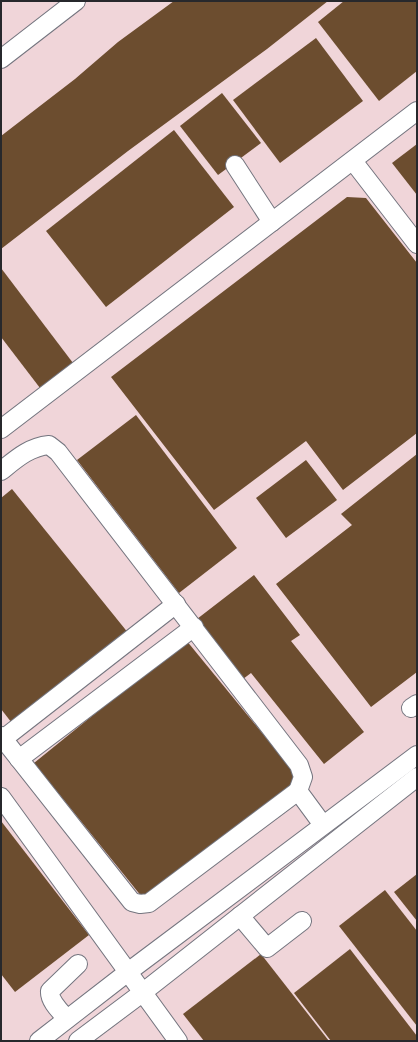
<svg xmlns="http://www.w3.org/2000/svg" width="418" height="1042" viewBox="0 0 418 1042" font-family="Ubuntu,sans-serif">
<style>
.industrial{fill:#f0d5d9}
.building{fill:#6c4d2f}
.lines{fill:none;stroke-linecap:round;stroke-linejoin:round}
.minor-casing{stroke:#74757f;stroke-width:20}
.minor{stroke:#fff;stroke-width:18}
</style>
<rect width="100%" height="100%" fill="#e4e6f1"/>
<rect class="industrial" x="1" y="1" width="416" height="1040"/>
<g class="building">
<polygon points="174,1 328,1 267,49 128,151 1,249 1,136 75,79 118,42"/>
<polygon points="344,1 417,1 417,71 379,101 318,22"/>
<polygon points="316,38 363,101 280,163 233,100"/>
<polygon points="222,93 261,143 218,175 180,126"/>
<polygon points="174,130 234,207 106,307 46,231"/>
<polygon points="417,144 417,195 392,163"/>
<polygon points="347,197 366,198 417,263 417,433 343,490 306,441 214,510 111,377"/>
<polygon points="1,268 73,363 40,388 1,337"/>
<polygon points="136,415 237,548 179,593 77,460"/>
<polygon points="417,454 417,672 371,707 276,584 352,525 341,514"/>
<polygon points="306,460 337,500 286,538 256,498"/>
<polygon points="12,489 129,634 15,727 1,709 1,498"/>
<polygon points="254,575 300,635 291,641 364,732 324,764 251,673 243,679 197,619"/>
<polygon points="186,640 299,778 146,902 34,763"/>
<polygon points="1,821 89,935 15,992 1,974"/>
<polygon points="417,874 417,921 394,892"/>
<polygon points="385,890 417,931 417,1026 339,926"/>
<polygon points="350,949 417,1036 417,1041 331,1041 294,993"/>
<polygon points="261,954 329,1041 204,1041 183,1014"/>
</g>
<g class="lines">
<defs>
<g id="minor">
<polyline points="1,59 76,1"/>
<polyline points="353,161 417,244"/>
<polyline points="235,165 272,222"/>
<polyline points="1,429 417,111"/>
<path d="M1 471C16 459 29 447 49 445L58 452 299 765 303 777 298 791 323 825"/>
<polyline points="411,708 417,704"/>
<polyline points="1,736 132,902 140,904 149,903 298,791"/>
<polyline points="3,739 176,604"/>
<polyline points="19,759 194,627"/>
<polyline points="1,797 178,1041"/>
<polyline points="240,916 267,948 302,921"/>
<path d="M67 1019C61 1012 49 1001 50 991L78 964"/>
<polyline points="39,1041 128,972 417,755"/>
<polyline points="78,1041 142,993 417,777"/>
</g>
</defs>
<use href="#minor" class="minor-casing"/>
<use href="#minor" class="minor"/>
</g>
<rect width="418" height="1042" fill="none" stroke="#27282c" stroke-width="4"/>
</svg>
